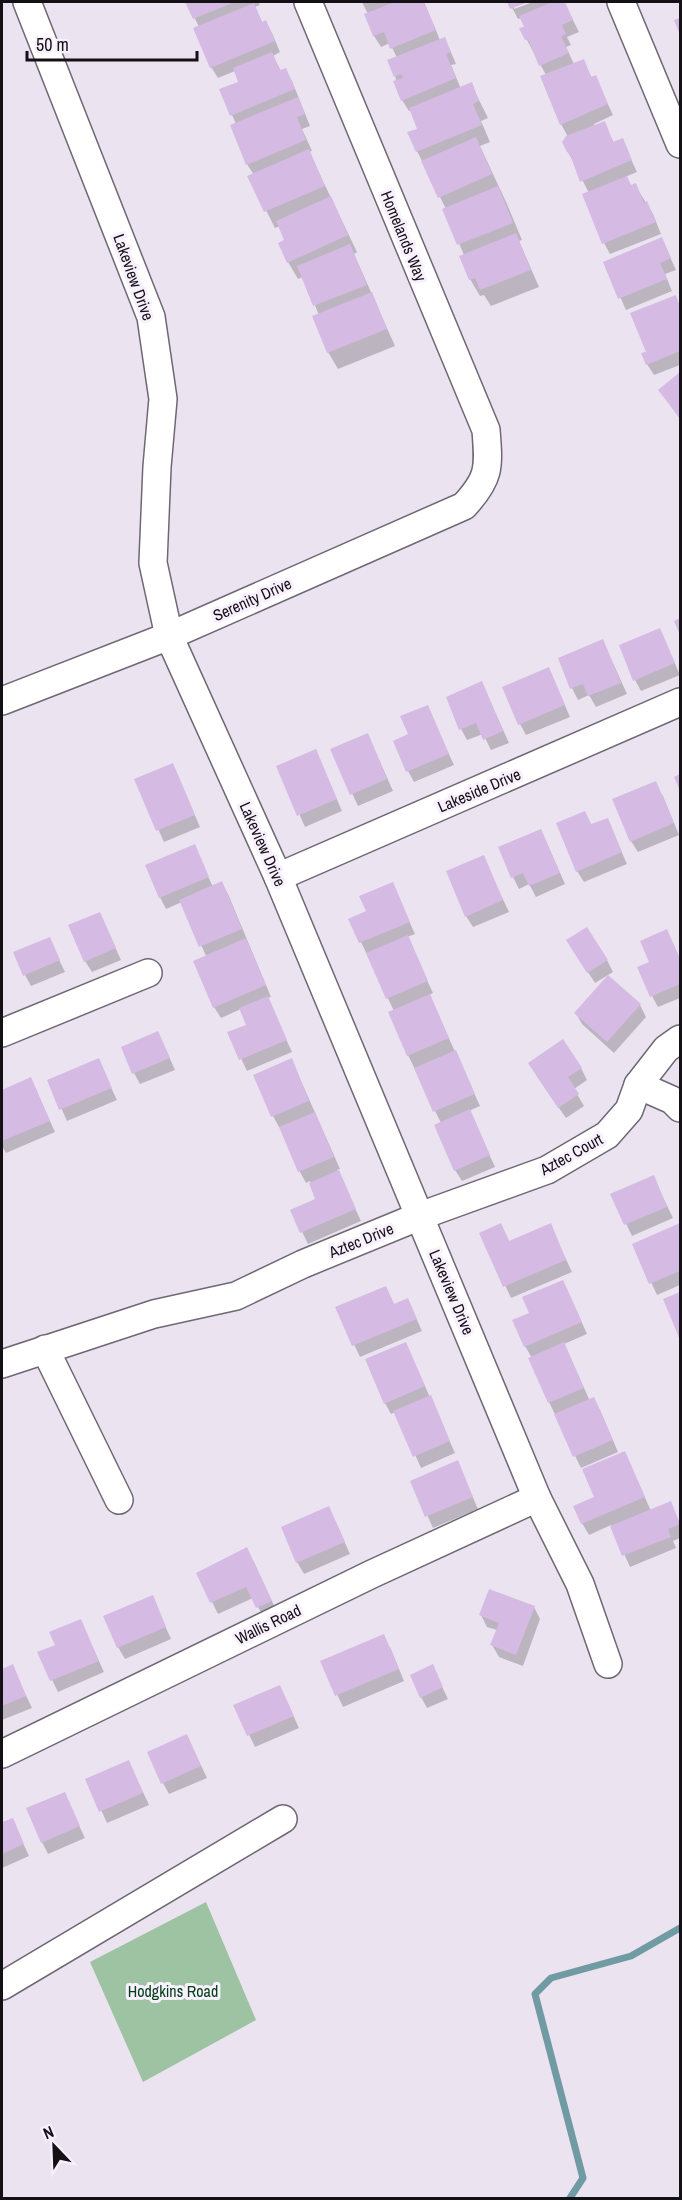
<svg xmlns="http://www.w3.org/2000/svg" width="682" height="2200" viewBox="0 0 682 2200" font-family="'Archivo Narrow',sans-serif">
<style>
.green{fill:#9dc3a3}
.shadow{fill:#0003}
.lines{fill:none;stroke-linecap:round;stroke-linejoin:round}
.stream{stroke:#709ba3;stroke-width:7}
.building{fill:#d5bae4}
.minor-casing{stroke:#6f6773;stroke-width:30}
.minor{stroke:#fff;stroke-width:27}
.labels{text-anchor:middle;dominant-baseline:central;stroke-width:6;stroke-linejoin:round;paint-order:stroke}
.street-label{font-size:16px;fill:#141116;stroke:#f9f0fe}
.park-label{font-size:16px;fill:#004016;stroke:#f9f0fe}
</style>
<rect width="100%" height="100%" fill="#ece3f1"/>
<polygon class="green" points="206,1902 256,2020 143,2082 90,1962"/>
<g class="shadow">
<polygon points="187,2 258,2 260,5 255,7 263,24 266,22 272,33 280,52 273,56 281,71 285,69 292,81 310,126 302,129 312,151 309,152 357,252 354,254 395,346 338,369 328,352 319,315 303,277 298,279 288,262 286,240 280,226 275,228 249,177 254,175 247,164 236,124 221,90 240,83 235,71 218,78 211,67 199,27"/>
<polygon points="362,2 424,2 440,40 444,39 450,50 456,64 451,65 461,89 471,84 488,118 481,121 490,142 480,146 507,204 522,240 519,241 539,287 491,306 484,295 480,296 470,279 464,255 444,209 446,209 417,151 419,129 411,110 409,111 402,100 395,76 397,58 390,43 381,47 374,36 366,15 368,14"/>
<polygon points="509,2 524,2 514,5 514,9 533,2 564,2 579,32 567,37 571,45 566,47 574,64 583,61 592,78 595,77 613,115 594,124 595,127 604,123 614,143 622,140 637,172 625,177 631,187 635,185 653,214 661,234 610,254 604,243 589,193 568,152 568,137 561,124 546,75 521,29 526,27 521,18 518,19"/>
<polygon points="662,239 676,270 665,274 672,291 626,310 605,263"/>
<polygon points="675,297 680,306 680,365 654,375 647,364 648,352"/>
<polygon points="680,373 680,419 660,391"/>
<polygon points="660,630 680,675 641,691 635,680"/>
<polygon points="603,641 627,694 596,707 589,695 578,700 572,688"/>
<polygon points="554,680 570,717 526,735 520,724"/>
<polygon points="482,683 509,743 491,750 483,734 467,740 461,729"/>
<polygon points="427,707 454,765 414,782 408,771 410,735"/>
<polygon points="373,746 393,791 358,806 332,750"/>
<polygon points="321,763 342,811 305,827 278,767"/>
<polygon points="178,776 200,827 164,842 136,780"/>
<polygon points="662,794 679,835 638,852 631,841"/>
<polygon points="585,813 592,826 607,819 627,864 584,882 577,871"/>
<polygon points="541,830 565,884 536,897 529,884 519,889 513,877"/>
<polygon points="194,846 213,887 221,883 228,894 271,997 267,998 292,1052 247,1071 229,1033 248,1025 241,1009 221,1018 214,1007 206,956 182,902 166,909 160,897"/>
<polygon points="483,857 509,912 473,927 466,916"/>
<polygon points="392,884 415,934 407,937 433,993 429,995 480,1106 469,1111 495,1167 462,1181 455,1170 441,1123 408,1055 394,1011 350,919 368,912"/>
<polygon points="100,914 121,960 92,972 85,961"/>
<polygon points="667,931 680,959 680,998 658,1007 652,996 651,962"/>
<polygon points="49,939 65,972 31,986 25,975"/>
<polygon points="575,952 607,960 613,972 595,983"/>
<polygon points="608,977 640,1005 646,1017 614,1053 582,1024 576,1013"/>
<polygon points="158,1032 175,1070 140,1084 134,1073"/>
<polygon points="98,1060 117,1100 67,1121 49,1081"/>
<polygon points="581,1068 587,1080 574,1089 584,1106 566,1118 536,1075"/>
<polygon points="297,1072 340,1169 337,1170 361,1221 308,1244 292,1211 317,1200 310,1181 306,1183 300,1172 280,1127 279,1127 273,1116"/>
<polygon points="31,1079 55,1132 6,1153 2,1146 2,1091"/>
<polygon points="653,1177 673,1218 632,1236 612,1194"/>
<polygon points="501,1225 510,1243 550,1225 572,1272 511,1298 481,1234"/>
<polygon points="680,1225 680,1285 657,1295 634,1245"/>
<polygon points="563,1281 587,1334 564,1344 590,1401 594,1399 600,1410 618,1452 581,1468 549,1402 532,1358 525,1346 531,1314"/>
<polygon points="386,1288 395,1306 408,1300 422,1331 360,1357 337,1308"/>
<polygon points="680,1294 680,1336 665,1300"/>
<polygon points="406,1344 455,1453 421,1468 396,1412 391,1414 385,1403"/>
<polygon points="625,1453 651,1511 670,1503 680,1524 680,1538 673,1541 676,1548 630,1567 611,1525 589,1535 582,1523"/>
<polygon points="457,1462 478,1509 433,1528 412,1481"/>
<polygon points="329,1508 350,1554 304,1574 297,1562"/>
<polygon points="253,1560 277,1612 264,1618 253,1598 218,1614 198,1574"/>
<polygon points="152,1597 171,1639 125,1659 118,1647"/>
<polygon points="534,1607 540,1619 523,1666 499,1657 492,1645 497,1630 487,1627 481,1615"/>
<polygon points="80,1620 104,1672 58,1692 39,1653 57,1646"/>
<polygon points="390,1647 404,1681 343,1707 322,1662"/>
<polygon points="12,1666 32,1708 2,1720 2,1671"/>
<polygon points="432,1666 448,1699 427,1708 421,1697"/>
<polygon points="280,1687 299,1728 255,1747 235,1705"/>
<polygon points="187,1736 207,1778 169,1794 163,1783"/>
<polygon points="129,1762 149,1805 107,1823 87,1779"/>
<polygon points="64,1794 85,1838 48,1854 42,1842"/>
<polygon points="12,1819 29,1856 2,1868 2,1824"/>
</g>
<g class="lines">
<polyline class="stream" points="570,2198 583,2178 535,1994 551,1978 631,1956 680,1928"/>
</g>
<g class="building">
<polygon points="185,2 235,2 193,19"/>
<polygon points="395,2 424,2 436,30 390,49 384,32 373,36 364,14"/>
<polygon points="507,2 528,2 510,9"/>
<polygon points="552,2 565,2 573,20 562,25 566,34 561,36 569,53 539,66 528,39 525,40 519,28 524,27 519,16"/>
<polygon points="254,3 262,22 266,20 275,41 210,68 193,28"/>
<polygon points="680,18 680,35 674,20"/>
<polygon points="445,37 451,52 446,54 456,78 401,101 393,81 403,78 401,74 394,77 387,60"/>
<polygon points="272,52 280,70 286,68 295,89 230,116 219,89 238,82 233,68"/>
<polygon points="584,59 591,77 596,75 608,104 560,125 540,76"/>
<polygon points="472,82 479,101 473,104 482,125 416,152 407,132 417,129 409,108"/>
<polygon points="298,97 305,114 297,117 306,140 246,165 230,125"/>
<polygon points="605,121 613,142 623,138 632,160 580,182 570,154 567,152 562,142 566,136"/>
<polygon points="476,137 492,174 438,198 421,161"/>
<polygon points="309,149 325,186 264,212 247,176"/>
<polygon points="627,176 631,185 636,183 644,203 647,201 656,222 602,244 582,194"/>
<polygon points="498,186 513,223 457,245 442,209"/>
<polygon points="331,196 348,235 287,263 278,243 284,240 276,221"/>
<polygon points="516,233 531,270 480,290 475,278 469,280 459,256"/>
<polygon points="662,237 671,258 660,263 667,279 618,299 603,262"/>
<polygon points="350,244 367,285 313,306 297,266"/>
<polygon points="372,292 387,329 327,353 312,316"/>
<polygon points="676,295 680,307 680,351 646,365 641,353 646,352 630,313"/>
<polygon points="680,372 680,418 658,390"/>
<polygon points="680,618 680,635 674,621"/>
<polygon points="660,628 675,663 633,681 619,645"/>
<polygon points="603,639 621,683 588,696 583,684 570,689 558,658"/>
<polygon points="549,667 565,705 518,725 502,687"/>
<polygon points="482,681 503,731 483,740 476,723 459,730 446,697"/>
<polygon points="428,705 449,754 406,772 393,741 408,734 400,716"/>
<polygon points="368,733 387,779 350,795 330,749"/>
<polygon points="316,749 337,799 297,816 276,766"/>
<polygon points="173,763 195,815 156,831 134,779"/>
<polygon points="680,774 680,791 674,777"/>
<polygon points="656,781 674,823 630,842 612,799"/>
<polygon points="585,811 591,824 608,818 622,852 576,872 556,823"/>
<polygon points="541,829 560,873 529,886 523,873 511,878 498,847"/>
<polygon points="195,844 209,877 159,898 145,865"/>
<polygon points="484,855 503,900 465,917 446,871"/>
<polygon points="222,881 242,929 199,947 179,900"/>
<polygon points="393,882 410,922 359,943 348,919 366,911 359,896"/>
<polygon points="100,912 116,948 84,962 68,925"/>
<polygon points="587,927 608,960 587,973 566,940"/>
<polygon points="667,929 680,959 680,984 650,997 637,967 649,962 640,941"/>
<polygon points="408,935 428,981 386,999 366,953"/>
<polygon points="50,937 60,960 23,976 13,952"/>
<polygon points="246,938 266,985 213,1008 193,961"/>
<polygon points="608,975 641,1004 607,1042 574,1013"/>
<polygon points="430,994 449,1038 407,1056 388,1012"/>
<polygon points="268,996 287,1040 239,1060 227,1032 246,1025 239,1008"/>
<polygon points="158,1031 170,1058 132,1074 121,1047"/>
<polygon points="563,1039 582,1068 568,1077 579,1094 558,1108 528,1063"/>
<polygon points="456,1050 475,1094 433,1112 414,1068"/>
<polygon points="99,1058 112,1088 59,1110 47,1080"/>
<polygon points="292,1058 309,1101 271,1117 253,1075"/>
<polygon points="31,1077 50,1121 2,1141 2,1090"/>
<polygon points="470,1109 490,1155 454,1171 434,1125"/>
<polygon points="315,1112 334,1157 298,1172 279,1127"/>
<polygon points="339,1170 356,1209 300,1233 290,1210 315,1199 309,1183"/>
<polygon points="654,1175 667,1207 624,1225 610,1194"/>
<polygon points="501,1223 509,1241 551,1223 566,1260 503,1287 479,1233"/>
<polygon points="680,1223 680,1271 649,1284 632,1244"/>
<polygon points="563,1280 582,1322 524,1347 512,1320 529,1313 522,1297"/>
<polygon points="386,1286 394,1304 408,1298 417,1319 352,1346 335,1307"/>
<polygon points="680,1292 680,1340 663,1299"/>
<polygon points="406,1342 425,1386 384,1404 365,1359"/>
<polygon points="564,1342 584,1388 548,1403 528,1358"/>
<polygon points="431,1395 450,1441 413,1457 393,1411"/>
<polygon points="594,1397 613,1440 573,1457 554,1414"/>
<polygon points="625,1451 645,1497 581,1524 573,1506 594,1497 582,1469"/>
<polygon points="458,1460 473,1497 425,1517 410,1481"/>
<polygon points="671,1501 680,1524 668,1529 671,1537 622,1556 610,1526"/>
<polygon points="329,1506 345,1542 296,1563 281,1527"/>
<polygon points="247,1547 272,1601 256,1608 246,1587 210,1603 196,1573"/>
<polygon points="489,1589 535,1606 516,1655 490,1645 499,1623 479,1615"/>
<polygon points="153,1595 166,1627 117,1648 103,1616"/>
<polygon points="81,1619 99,1661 50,1681 37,1652 55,1645 49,1632"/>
<polygon points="384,1634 399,1669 335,1696 320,1661"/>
<polygon points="13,1664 26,1696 2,1706 2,1669"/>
<polygon points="433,1664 443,1687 420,1698 410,1675"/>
<polygon points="280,1685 294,1716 247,1736 233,1705"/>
<polygon points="187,1734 201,1766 161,1784 147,1752"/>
<polygon points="129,1760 143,1793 99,1812 85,1779"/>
<polygon points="65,1792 80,1826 41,1843 26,1808"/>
<polygon points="13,1818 24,1844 2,1854 2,1822"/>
</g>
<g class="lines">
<defs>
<g id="minor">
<polyline points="27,2 151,317 163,399 157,467 153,563 169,636 278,877 537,1498 580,1584 608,1664"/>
<polyline points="621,2 680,144"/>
<path d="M2 701 169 636 464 506C490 478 489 468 486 430L308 2"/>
<polyline points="278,877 680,702"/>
<polyline points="2,1033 148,973"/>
<polyline points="638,1085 672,1100 680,1108"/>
<polyline points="45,1349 119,1500"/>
<polyline points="2,1364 154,1314 236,1296 303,1264 420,1216 547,1170 607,1135 629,1110 638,1085 666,1049 680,1039"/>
<polyline points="2,1754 372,1574 537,1498"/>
<polyline points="2,1986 283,1819"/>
</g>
</defs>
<use href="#minor" class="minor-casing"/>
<use href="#minor" class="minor"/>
</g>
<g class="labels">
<g class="street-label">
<text transform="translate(404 236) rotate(68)">Homelands Way</text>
<text transform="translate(134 277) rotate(70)">Lakeview Drive</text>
<text transform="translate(252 599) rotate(-24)">Serenity Drive</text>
<text transform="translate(479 790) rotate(-23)">Lakeside Drive</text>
<text transform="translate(263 844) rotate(66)">Lakeview Drive</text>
<text transform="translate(571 1154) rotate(-29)">Aztec Court</text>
<text transform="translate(361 1240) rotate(-22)">Aztec Drive</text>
<text transform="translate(452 1292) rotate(67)">Lakeview Drive</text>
<text transform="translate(268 1624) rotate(-26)">Wallis Road</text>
</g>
<g class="park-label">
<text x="173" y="1991">Hodgkins Road</text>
</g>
</g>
<rect width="682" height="2200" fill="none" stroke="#141116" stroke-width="6"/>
<g transform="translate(54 2146) rotate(337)" stroke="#f9f0fe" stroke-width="4.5" paint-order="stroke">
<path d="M0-4.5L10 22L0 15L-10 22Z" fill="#141116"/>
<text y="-9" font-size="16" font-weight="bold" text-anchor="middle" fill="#141116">N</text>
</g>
<path d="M27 51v9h170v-9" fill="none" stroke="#141116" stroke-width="3"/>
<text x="36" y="51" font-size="18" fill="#141116" stroke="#f9f0fe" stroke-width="4.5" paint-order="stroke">50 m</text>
</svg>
